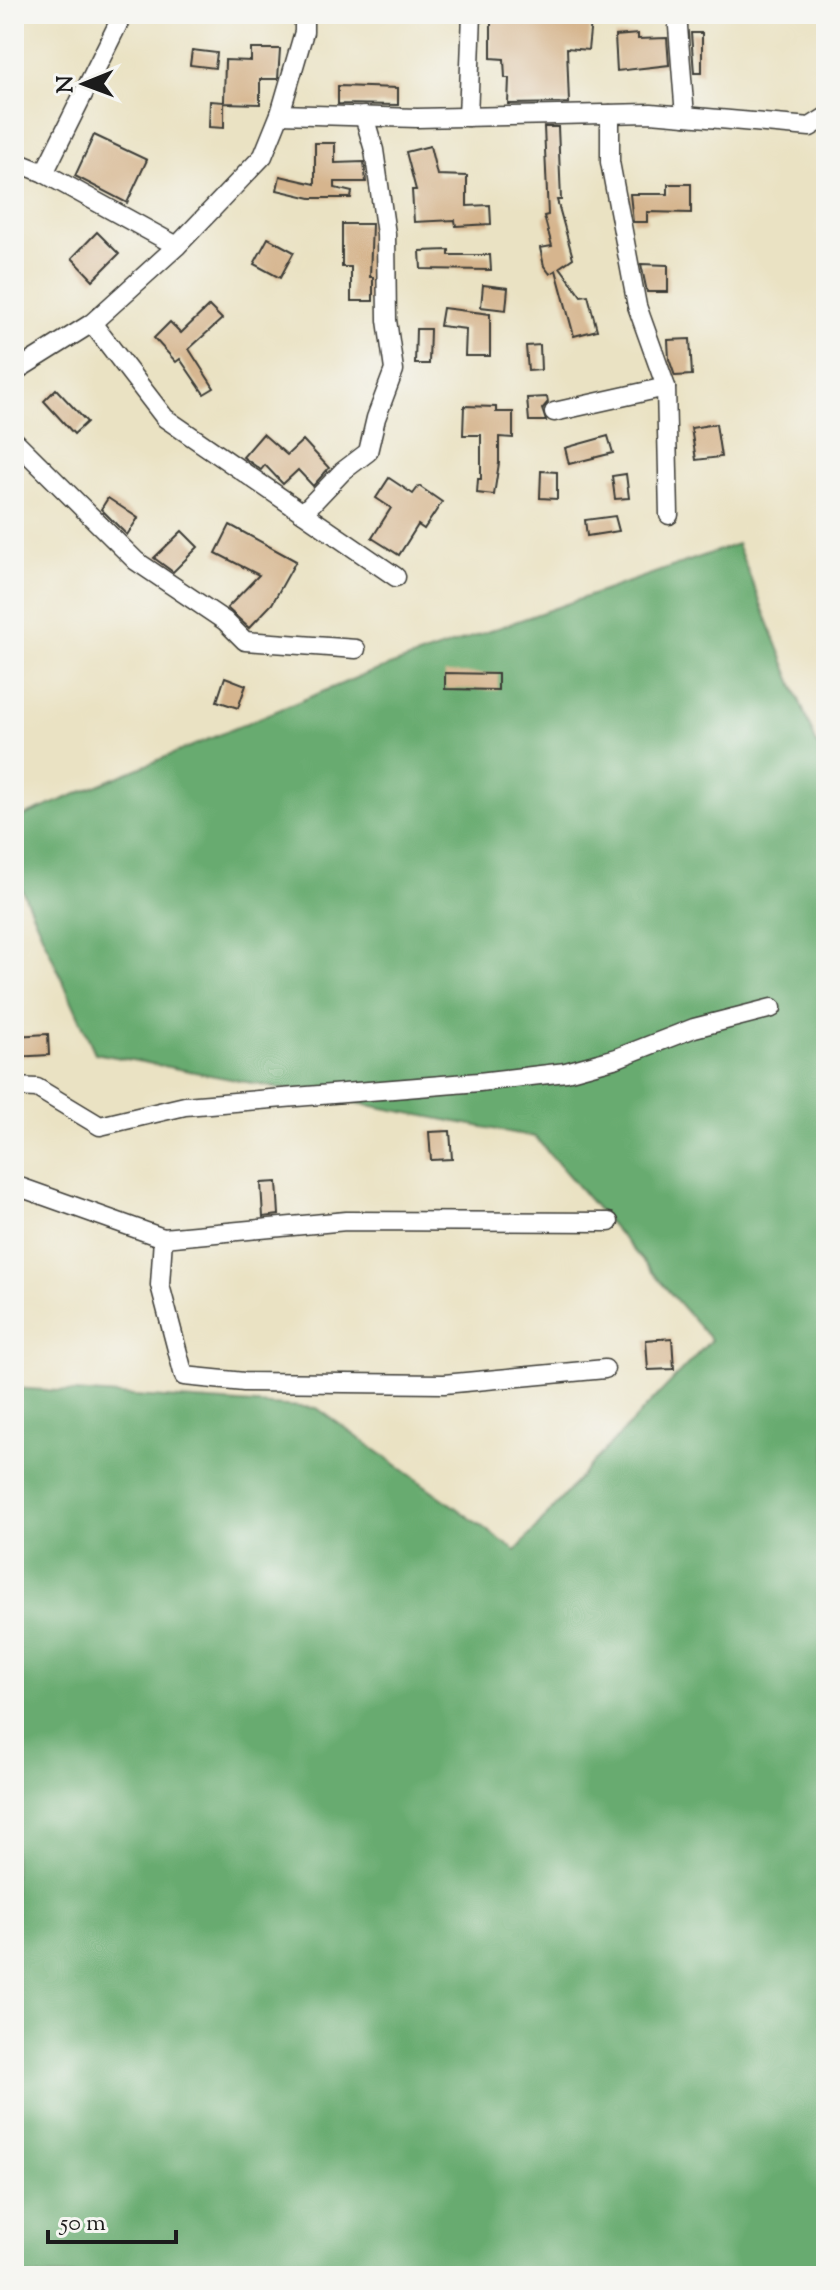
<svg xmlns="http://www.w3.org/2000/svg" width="840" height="2290" viewBox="0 0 840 2290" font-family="'Sorts Mill Goudy',serif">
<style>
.forest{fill:#68ab70;stroke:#426446;stroke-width:2}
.building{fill:#d6b58e}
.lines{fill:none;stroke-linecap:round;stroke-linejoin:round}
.minor-casing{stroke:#3b3a35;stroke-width:21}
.minor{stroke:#fff;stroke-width:18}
</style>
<rect width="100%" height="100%" fill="#f6f6f2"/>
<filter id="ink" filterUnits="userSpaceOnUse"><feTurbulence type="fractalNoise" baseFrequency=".0125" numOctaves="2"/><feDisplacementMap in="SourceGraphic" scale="16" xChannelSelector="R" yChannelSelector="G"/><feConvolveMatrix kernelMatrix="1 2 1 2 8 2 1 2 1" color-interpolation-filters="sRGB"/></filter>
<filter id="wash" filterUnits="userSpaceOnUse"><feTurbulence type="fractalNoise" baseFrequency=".006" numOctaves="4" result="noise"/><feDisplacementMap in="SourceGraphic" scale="32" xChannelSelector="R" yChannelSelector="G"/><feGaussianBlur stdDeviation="1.8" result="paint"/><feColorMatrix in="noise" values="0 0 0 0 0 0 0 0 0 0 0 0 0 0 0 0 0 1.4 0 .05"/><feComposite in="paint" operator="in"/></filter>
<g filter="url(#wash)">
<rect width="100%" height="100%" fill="#eae2c3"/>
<polygon class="forest" points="737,544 826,767 826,2276 14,2276 14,1388 317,1408 516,1551 588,1468 711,1340 535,1137 95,1053 14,872 14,820 358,677"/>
<g id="blocks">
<g class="building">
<polygon points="491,14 526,14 591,21 588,50 567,48 569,103 508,104 509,78 505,78 504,59 491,58"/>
<polygon points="691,33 702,33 702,73 694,73"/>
<polygon points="638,34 638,39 667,38 669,65 617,71 615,36"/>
<polygon points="251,49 280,49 278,79 260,79 260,104 224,103 224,128 209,127 210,101 224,102 225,60 251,61"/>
<polygon points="192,50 217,53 215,68 190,65"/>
<polygon points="338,86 398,88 398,105 338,104"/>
<polygon points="544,127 558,127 561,200 557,200 573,258 560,267 581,296 588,295 597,330 574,336 556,270 550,274 544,266 540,248 552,246 544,216 548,215"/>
<polygon points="94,135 147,160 127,203 75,176"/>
<polygon points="315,143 335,143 335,163 364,162 366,182 335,182 335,188 352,192 351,198 311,198 277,190 280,176 315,184"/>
<polygon points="430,146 437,175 467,176 467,206 490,205 491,224 456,226 455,220 414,222 412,190 416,190 406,152"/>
<polygon points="668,184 691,184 691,213 647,212 647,222 633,222 630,194 668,194"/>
<polygon points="342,224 372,224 370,277 373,277 373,301 351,301 351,267 342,267"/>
<polygon points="97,232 119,254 93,280 72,258"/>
<polygon points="268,238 294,252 280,278 254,264"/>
<polygon points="449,250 449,255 490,255 491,270 421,269 420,251"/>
<polygon points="641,264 668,265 668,292 647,292"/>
<polygon points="483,285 508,288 506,310 481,307"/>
<polygon points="209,306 222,319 189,349 214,388 204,394 180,359 176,362 154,338 170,322 181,333"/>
<polygon points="443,308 490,314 490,356 465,356 466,329 440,326"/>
<polygon points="416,329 430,329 429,364 415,364"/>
<polygon points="690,339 692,375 675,376 669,359 668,340"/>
<polygon points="540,345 541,370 528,371 526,346"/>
<polygon points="56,389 87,422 74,434 44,401"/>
<polygon points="547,397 548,402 542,409 546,421 529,421 527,398"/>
<polygon points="464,406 496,407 496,412 513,412 513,438 499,437 499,463 494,495 477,493 478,479 481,479 481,435 463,435"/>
<polygon points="716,424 721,457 696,460 691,428"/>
<polygon points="263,434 287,455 303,440 329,468 313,486 298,470 283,484 265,465 261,470 243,457"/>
<polygon points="608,436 613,453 569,464 565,448"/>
<polygon points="541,471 557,472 557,499 540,498"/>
<polygon points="626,474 629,498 615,499 612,476"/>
<polygon points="389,478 413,494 419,486 442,502 424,529 418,525 399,555 372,538 391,508 376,498"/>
<polygon points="108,498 138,518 127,535 101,509"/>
<polygon points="615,516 619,531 587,536 585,520"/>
<polygon points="230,525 296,561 272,604 249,628 227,608 259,575 216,553"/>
<polygon points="182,531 198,547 173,572 154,558"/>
<polygon points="445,673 498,674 498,690 445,689"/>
<polygon points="225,677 246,685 238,708 217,701"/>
<polygon points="48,1034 49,1055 14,1057 14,1036"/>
<polygon points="450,1131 452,1159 431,1160 429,1132"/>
<polygon points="277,1182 279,1215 263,1217 261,1183"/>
<polygon points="672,1338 674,1369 648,1370 646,1340"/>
</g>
</g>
</g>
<g filter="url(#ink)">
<use href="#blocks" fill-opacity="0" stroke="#3b3a35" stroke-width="2"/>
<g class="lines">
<defs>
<g id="minor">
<polyline points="677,14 685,116"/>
<polyline points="280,114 417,118 651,113 810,127 826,117"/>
<polyline points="610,114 610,162 637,306 666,387 669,515"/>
<polyline points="468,117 472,14"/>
<polyline points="14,161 44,173 177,246"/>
<polyline points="44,173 123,14"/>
<polyline points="92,323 165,418 396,577"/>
<polyline points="14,372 92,323 177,246 263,156 280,114 304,32 304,14"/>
<polyline points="554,412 666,387"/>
<polyline points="14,440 136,561 225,621 245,641 356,649"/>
<polyline points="303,513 343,471 368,452 376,418 394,370 387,320 386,234 374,150 364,116"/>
<polyline points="14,1087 37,1088 100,1126 185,1106 479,1082 566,1072 617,1058 694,1028 772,1008"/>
<polyline points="14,1185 163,1238 346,1221 609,1222"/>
<polyline points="163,1238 160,1285 184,1376 244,1382 444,1384 605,1369"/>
</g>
</defs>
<use href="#minor" class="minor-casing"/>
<use href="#minor" class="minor"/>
</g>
</g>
<rect width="840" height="2290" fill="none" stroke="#f6f6f2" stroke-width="48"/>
<g transform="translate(84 84) rotate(269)" stroke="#f6f6f2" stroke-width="6" paint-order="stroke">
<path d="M0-6L14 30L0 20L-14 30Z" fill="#1c1c1c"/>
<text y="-12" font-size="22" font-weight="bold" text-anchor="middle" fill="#1c1c1c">N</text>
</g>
<path d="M48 2230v12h128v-12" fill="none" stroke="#1c1c1c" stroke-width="4"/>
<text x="60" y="2230" font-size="24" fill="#1c1c1c" stroke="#f6f6f2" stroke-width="6" paint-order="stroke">50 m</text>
</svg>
